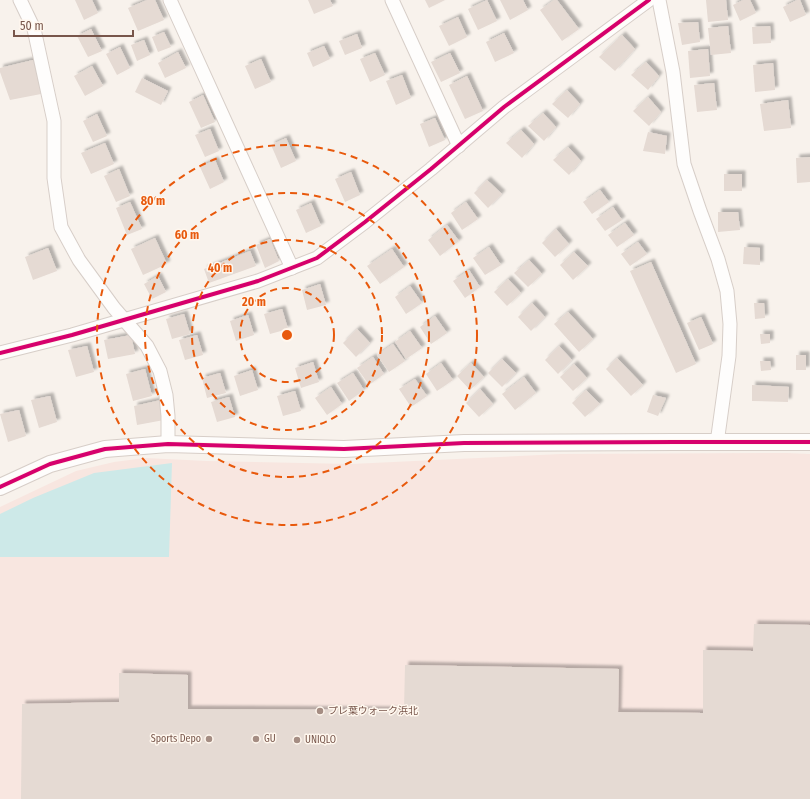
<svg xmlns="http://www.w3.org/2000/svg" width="810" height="799" viewBox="0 0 810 799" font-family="'Fira Sans Condensed','Noto Sans JP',sans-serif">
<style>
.commercial{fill:#f8e6e0}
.water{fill:#cde9e8}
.building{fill:#e5dad3;filter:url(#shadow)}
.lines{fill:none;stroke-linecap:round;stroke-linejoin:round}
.minor-casing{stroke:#d7cec8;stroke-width:15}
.tertiary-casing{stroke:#d7cec8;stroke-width:18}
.minor{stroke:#fefdfc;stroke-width:13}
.tertiary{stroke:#fefdfc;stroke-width:16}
.cycleway-casing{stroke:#fff7ee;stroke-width:6}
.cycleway{stroke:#d6006c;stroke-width:4}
.ring{fill:none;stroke:#e8590c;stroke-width:2;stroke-dasharray:7 5}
.poi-dot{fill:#a58d83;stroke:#fff7ee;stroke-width:1.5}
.labels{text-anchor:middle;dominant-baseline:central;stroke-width:3;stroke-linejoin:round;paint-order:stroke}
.poi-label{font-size:10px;fill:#78564b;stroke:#fff7ee;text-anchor:start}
.centre{fill:#e8590c;stroke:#fff7ee;stroke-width:2}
.ring-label{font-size:12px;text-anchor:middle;font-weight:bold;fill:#e8590c;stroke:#fff7ee;stroke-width:3;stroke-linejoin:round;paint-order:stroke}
</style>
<defs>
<filter id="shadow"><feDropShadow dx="3.5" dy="-3.5" stdDeviation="1" flood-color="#0004"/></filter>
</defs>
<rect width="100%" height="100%" fill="#f8f2ec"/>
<polygon class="commercial" points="787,453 810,454 810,799 0,799 0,507 76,471 114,462 145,458 207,461 351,464 561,454"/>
<polygon class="water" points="172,463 169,557 0,557 0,514 33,498 94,473"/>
<g class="building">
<polygon points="75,0 92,0 98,13 84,20"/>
<polygon points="147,0 155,0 164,20 138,31 128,8"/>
<polygon points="308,0 330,0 333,6 314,14"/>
<polygon points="425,0 445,0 429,8"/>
<polygon points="487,0 497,21 478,30 468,9"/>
<polygon points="500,0 523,0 528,10 510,20"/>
<polygon points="554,0 557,0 579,29 562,41 540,10"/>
<polygon points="706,0 726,0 728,20 708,22"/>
<polygon points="743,0 750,0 756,13 740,21 733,5"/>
<polygon points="797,0 800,0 806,15 790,22 783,7"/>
<polygon points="458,17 467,37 449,46 439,26"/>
<polygon points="698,22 700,42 682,45 678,23"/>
<polygon points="728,26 731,53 711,55 708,28"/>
<polygon points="770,26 771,43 753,44 752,27"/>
<polygon points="91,29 102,51 88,57 77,36"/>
<polygon points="164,32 171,47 158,52 152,37"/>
<polygon points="504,33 514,53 495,62 486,42"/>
<polygon points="357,34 362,48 345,55 339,41"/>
<polygon points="622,35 635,49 615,71 599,57"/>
<polygon points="144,40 150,55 137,61 131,45"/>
<polygon points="324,46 330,59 313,67 307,53"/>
<polygon points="120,47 130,68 117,75 106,54"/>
<polygon points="708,49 710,76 690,78 688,51"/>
<polygon points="178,52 186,68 165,78 158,63"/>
<polygon points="375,53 385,75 370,82 360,59"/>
<polygon points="450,53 460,73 441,82 431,62"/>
<polygon points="261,59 271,82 255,89 245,66"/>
<polygon points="33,60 41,94 10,100 0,72 0,68"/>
<polygon points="646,62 659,76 648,90 631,75"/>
<polygon points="773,63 775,90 755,92 753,65"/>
<polygon points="92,66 103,86 85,96 74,76"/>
<polygon points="402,75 411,98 396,105 386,81"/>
<polygon points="467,76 483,111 465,119 449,85"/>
<polygon points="142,78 168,91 161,105 135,92"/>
<polygon points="714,83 717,110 697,112 694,85"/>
<polygon points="567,90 580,104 568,118 552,104"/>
<polygon points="203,95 215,122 201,128 189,102"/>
<polygon points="648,97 661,112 649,126 633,111"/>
<polygon points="788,100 791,128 764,131 760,104"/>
<polygon points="543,113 556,127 544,141 528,126"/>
<polygon points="97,114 107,136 93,142 83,121"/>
<polygon points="435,118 445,140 429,147 420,124"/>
<polygon points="210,129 219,151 205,157 195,135"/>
<polygon points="521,130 534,144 522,158 506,143"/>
<polygon points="648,132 667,136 665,154 643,151"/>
<polygon points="286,138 296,161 281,168 271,145"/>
<polygon points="105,143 114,164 91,174 81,153"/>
<polygon points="568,147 581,161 569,175 553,160"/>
<polygon points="810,157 810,182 797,183 796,158"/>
<polygon points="215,160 224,182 210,189 200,167"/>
<polygon points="119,169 130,196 116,202 104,176"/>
<polygon points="351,172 360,195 345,202 335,179"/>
<rect x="724" y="174" width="18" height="17"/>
<polygon points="487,180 502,194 488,208 474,193"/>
<polygon points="600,190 609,202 592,214 583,202"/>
<polygon points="130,202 142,229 127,235 116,208"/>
<polygon points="466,202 478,219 462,230 451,213"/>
<polygon points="311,203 321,226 306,233 296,210"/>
<polygon points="613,207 622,220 605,231 596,219"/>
<polygon points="718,212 738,212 740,230 718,232"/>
<polygon points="625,223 634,235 617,247 608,235"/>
<polygon points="447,225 459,241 440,256 428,240"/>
<polygon points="556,229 569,244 555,257 542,243"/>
<polygon points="155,238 167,264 143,275 131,249"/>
<polygon points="270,239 279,261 265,268 256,245"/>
<polygon points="638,242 647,254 630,266 621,254"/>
<polygon points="489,247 501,265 485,275 473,258"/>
<polygon points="744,247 760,248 760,265 743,264"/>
<polygon points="48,248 57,271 33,280 25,257"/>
<polygon points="392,249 404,267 380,284 367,266"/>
<polygon points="250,251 256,266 209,283 204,269"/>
<polygon points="574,252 588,266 573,280 560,265"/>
<polygon points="529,260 542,274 528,287 514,273"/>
<polygon points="651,262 696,364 676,373 630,271"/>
<polygon points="469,270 480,287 465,298 453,281"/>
<polygon points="158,276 166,292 152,299 144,284"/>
<polygon points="508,279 521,293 507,306 494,292"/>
<polygon points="320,284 326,305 307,310 302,290"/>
<polygon points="410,286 422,303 406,314 395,297"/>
<polygon points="532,303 545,317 531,331 518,317"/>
<polygon points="754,303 764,303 765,318 755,319"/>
<polygon points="282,309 288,329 270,334 264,314"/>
<polygon points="568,312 593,339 579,352 554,324"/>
<polygon points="184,314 190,334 172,339 166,319"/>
<polygon points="248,315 254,335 236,341 230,321"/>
<polygon points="435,316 447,333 431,344 420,327"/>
<polygon points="701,317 713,344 699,350 687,323"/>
<polygon points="357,329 370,343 356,357 343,343"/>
<polygon points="410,331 422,348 406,359 395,342"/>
<polygon points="760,334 770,334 770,343 761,344"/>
<polygon points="131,335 135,354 108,359 104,340"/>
<polygon points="197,335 203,355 185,360 179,340"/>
<polygon points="393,344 405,361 389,372 377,355"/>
<polygon points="87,346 94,372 76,377 68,350"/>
<polygon points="559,346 572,360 558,374 545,360"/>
<rect x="796" y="355" width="10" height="15"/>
<polygon points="373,357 384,374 369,385 357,368"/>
<polygon points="617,358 643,385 631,396 606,369"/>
<polygon points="502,359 516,373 502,387 488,373"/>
<polygon points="760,361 770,361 771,370 761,371"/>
<polygon points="313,362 319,382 301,388 295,368"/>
<polygon points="441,363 453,380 437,391 426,374"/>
<polygon points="471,363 484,377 470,390 457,376"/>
<polygon points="574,364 587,378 573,391 560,377"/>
<polygon points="145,369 152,396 133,401 126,374"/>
<polygon points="252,370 258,390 240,396 234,376"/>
<polygon points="220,373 226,393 207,398 202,378"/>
<polygon points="353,373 364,390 349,401 337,383"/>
<polygon points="524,377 536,393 515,410 502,394"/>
<polygon points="415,379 427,396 411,407 399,389"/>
<polygon points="752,385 789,387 788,402 752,401"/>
<polygon points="331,387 342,404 327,415 315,398"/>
<polygon points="480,389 493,404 479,417 466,403"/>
<polygon points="586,390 600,404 585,417 572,403"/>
<polygon points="295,391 301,411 283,416 277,396"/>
<polygon points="653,395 666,398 658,416 647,412"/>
<polygon points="50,396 57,422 39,428 31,400"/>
<polygon points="229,397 235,417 217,422 211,402"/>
<polygon points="161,400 164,420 137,425 134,406"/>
<polygon points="19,410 26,436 8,442 0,414"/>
<polygon points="754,624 810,625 810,799 21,799 22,704 119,702 119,673 188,675 188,709 404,710 405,665 619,669 618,712 703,713 703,650 753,651"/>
</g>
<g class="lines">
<defs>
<g id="minor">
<polyline points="20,0 34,29 54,121 54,178 61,227 79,260 114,308 147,346 160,371 166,395 168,416 168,444"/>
<polyline points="170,0 292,268"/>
<polyline points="392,0 459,146"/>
<polyline points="659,0 673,72 684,164 700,211 718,259 727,291 730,324 729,356 717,443"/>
<polyline points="0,353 72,335 258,281 317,258 365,222 431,169 504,107 649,0"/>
</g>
<polyline id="tertiary" points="0,487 50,464 105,449 168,444 344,449 464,443 676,442 810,442"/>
</defs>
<use href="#minor" class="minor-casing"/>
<use href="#tertiary" class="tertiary-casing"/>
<use href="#minor" class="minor"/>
<use href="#tertiary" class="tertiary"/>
<defs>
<g id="cycleway">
<polyline points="0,353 72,335 258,281 317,258 365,222 431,169 504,107 649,0"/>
<polyline points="0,487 50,464 105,449 168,444 344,449 464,443 676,442 810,442"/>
</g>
</defs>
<use href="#cycleway" class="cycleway-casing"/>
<use href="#cycleway" class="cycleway"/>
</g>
<g class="ring">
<circle cx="287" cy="335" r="47"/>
<circle cx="287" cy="335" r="95"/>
<circle cx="287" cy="335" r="142"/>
<circle cx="287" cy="335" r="190"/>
</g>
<g class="poi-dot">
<circle cx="320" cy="711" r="4"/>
<circle cx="209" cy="739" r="4"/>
<circle cx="256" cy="739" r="4"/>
<circle cx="297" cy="740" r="4"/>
</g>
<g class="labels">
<g class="poi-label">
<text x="328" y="711">プレ葉ウォーク浜北</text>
<text x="201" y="739" text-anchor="end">Sports Depo</text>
<text x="264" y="739">GU</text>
<text x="305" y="740">UNIQLO</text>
</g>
</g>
<circle cx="287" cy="335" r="6" class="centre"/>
<g class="ring-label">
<text x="153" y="205">80 m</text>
<text x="187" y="239">60 m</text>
<text x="220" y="272">40 m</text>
<text x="254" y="306">20 m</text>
</g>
<path d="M14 30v6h119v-6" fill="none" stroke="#78564b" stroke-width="2"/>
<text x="20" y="30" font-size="12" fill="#78564b" stroke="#fff7ee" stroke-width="3" paint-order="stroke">50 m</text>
</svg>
